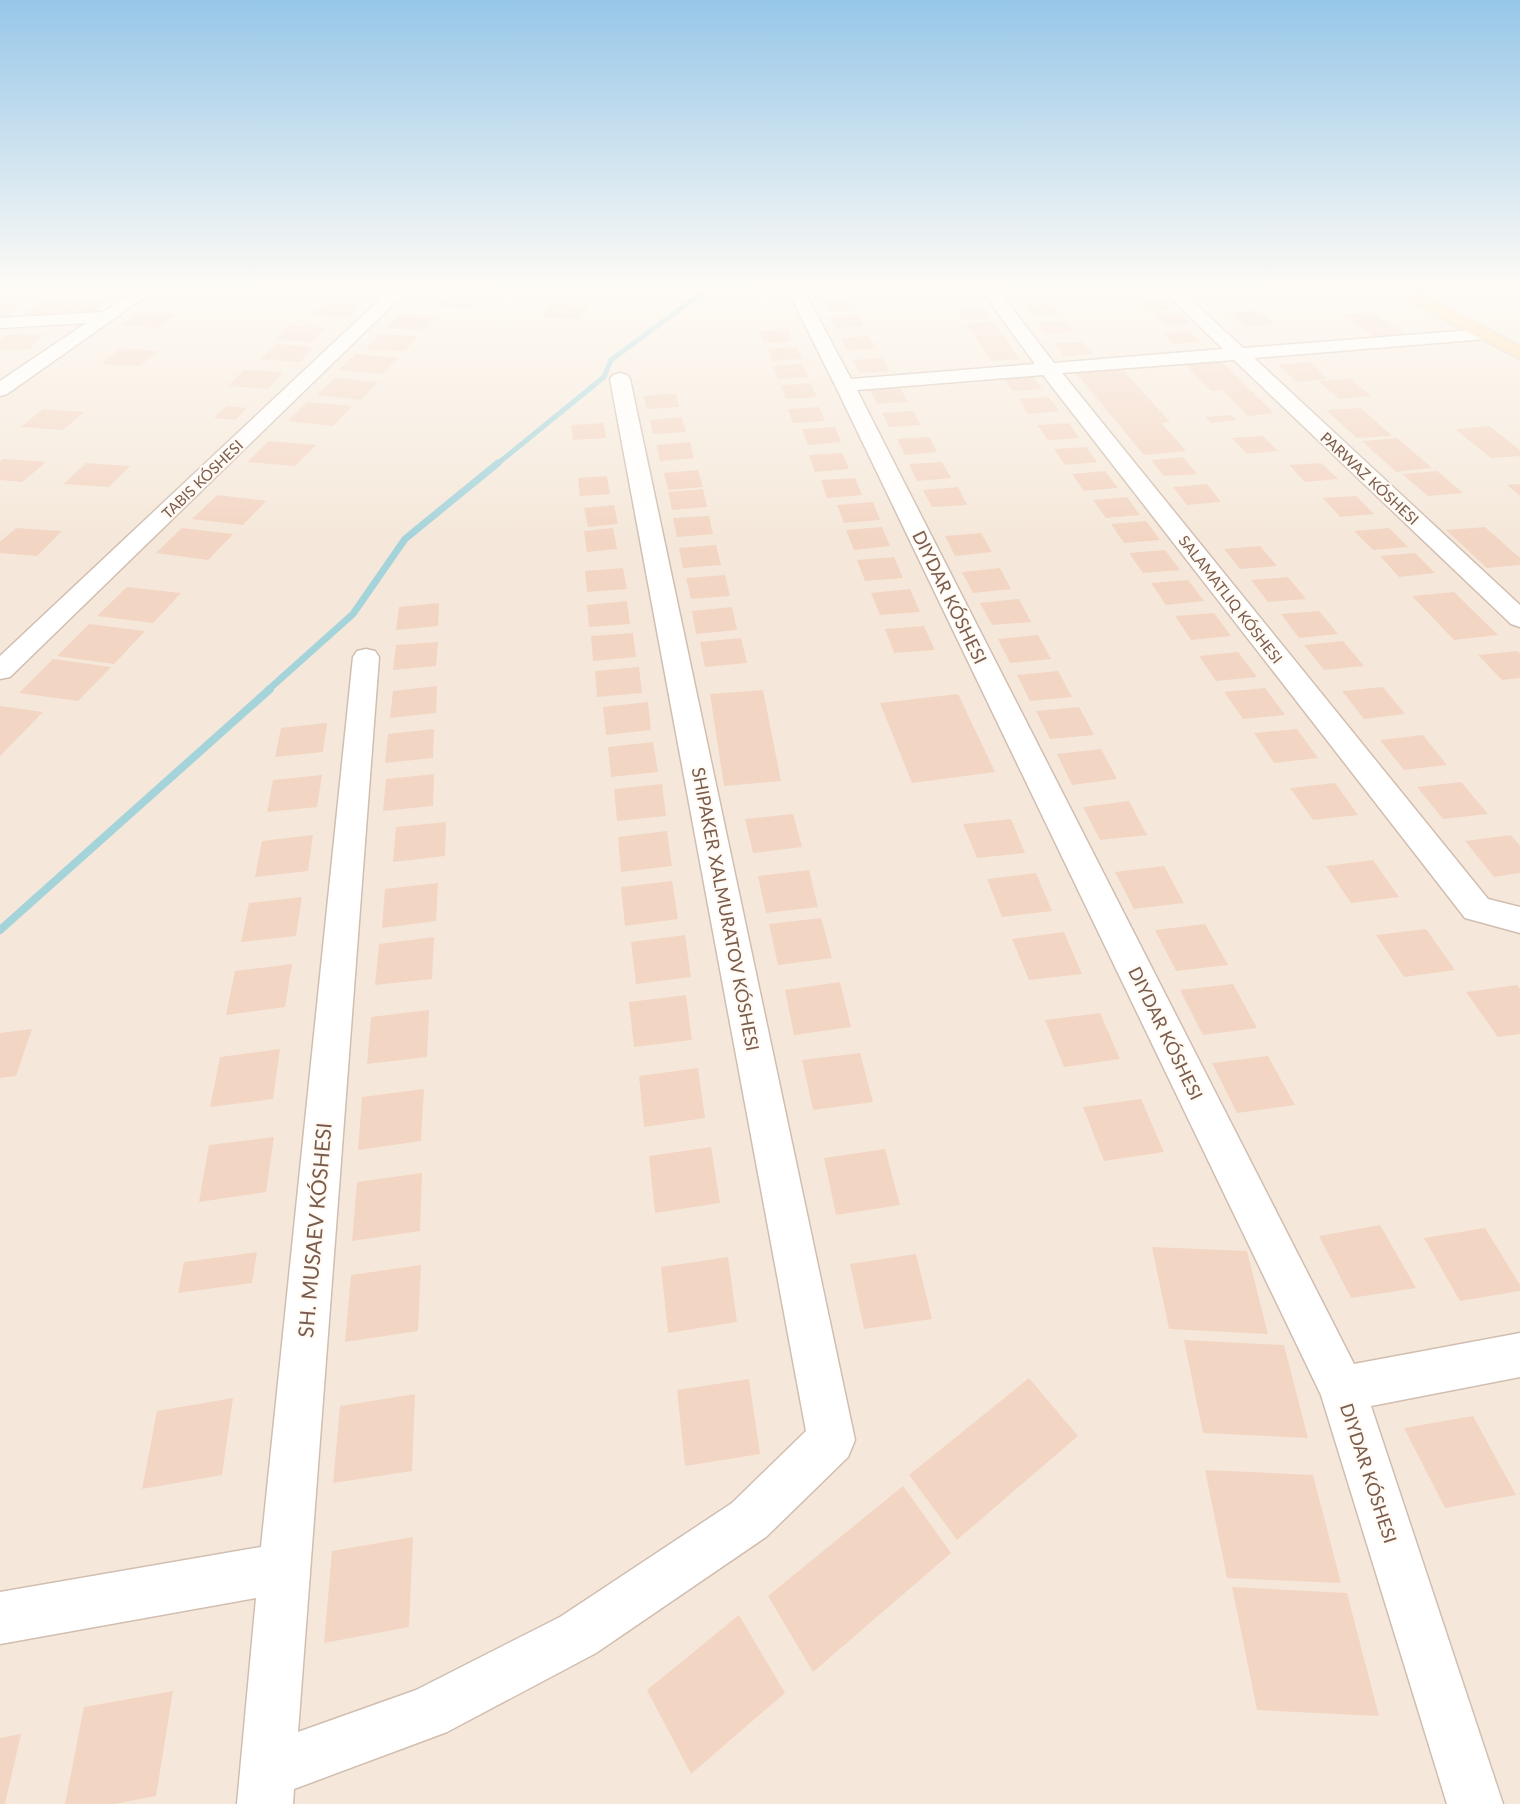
<svg xmlns="http://www.w3.org/2000/svg" width="1520" height="1804" viewBox="0 0 1520 1804" font-family="Lato,sans-serif">
<style>
.residential{fill:#f5e8da}
.lines{fill:none;stroke-linecap:round;stroke-linejoin:round}
.stream-far2{stroke:#a5d3da;stroke-width:5}
.stream-far1{stroke:#a5d3da;stroke-width:7}
.stream{stroke:#a5d3da;stroke-width:8}
.building{fill:#f3d5c3}
.minor-casing{stroke:#d1beb0;stroke-width:3}
.major-casing{stroke:#dad1cd;stroke-width:3}
.minor{fill:#fff;fill-rule:evenodd}
.major{fill:#fbd9a5;fill-rule:evenodd}
.labels{text-anchor:middle;dominant-baseline:central;stroke-width:4.5;stroke-linejoin:round;paint-order:stroke}
.far-street-label{font-size:15px;fill:#7a5c4d;stroke:#fffaf3}
.street-label{font-size:18px;fill:#7a5c4d;stroke:#fffaf3}
.near-street-label{font-size:21px;fill:#7a5c4d;stroke:#fffaf3}
</style>
<rect width="100%" height="100%" fill="#fdf6ec"/>
<rect class="residential" x="0" y="287" width="1520" height="1517"/>
<g class="lines">
<polyline class="stream-far2" points="496,465 604,377 611,360 710,287"/>
<polyline class="stream-far1" points="268,690 353,614 405,539 498,463"/>
<polyline class="stream" points="0,930 270,689"/>
</g>
<g class="building">
<polygon points="815,287 843,287 847,296 820,297"/>
<polygon points="1009,287 1036,287 1044,296 1018,298"/>
<polygon points="1124,287 1151,287 1157,293 1132,295"/>
<polygon points="1237,287 1253,300 1225,302 1209,289"/>
<polygon points="1286,287 1317,287 1321,290 1296,293"/>
<polygon points="179,289 213,291 198,304 163,302"/>
<polygon points="967,292 975,302 948,304 941,293"/>
<polygon points="445,294 481,296 471,309 434,307"/>
<polygon points="1165,298 1176,309 1149,311 1139,300"/>
<polygon points="108,299 97,313 61,314 73,300"/>
<polygon points="850,300 856,310 828,312 823,301"/>
<polygon points="71,301 59,315 23,316 36,302"/>
<polygon points="326,302 361,304 349,318 312,315"/>
<polygon points="0,303 21,303 8,317 0,317"/>
<polygon points="551,303 588,305 580,319 543,317"/>
<polygon points="1051,303 1060,314 1033,316 1025,305"/>
<polygon points="982,307 990,318 963,320 956,309"/>
<polygon points="1258,310 1275,324 1246,327 1229,313"/>
<polygon points="139,312 175,314 159,328 122,325"/>
<polygon points="1371,312 1404,334 1375,337 1343,316"/>
<polygon points="1180,313 1191,324 1164,325 1154,314"/>
<polygon points="399,315 435,317 424,331 386,328"/>
<polygon points="858,315 864,326 836,328 830,317"/>
<polygon points="1064,321 1073,332 1046,334 1037,323"/>
<polygon points="993,322 1001,333 973,335 965,324"/>
<polygon points="289,325 326,328 313,342 275,340"/>
<polygon points="788,329 792,341 764,343 759,331"/>
<polygon points="1189,330 1201,342 1173,344 1162,332"/>
<polygon points="43,334 30,349 0,350 0,342 6,335"/>
<polygon points="379,334 417,336 405,351 366,349"/>
<polygon points="1003,334 1010,346 1020,359 991,361 975,336"/>
<polygon points="869,336 876,348 847,350 841,338"/>
<polygon points="1083,342 1093,354 1064,356 1055,343"/>
<polygon points="276,344 314,347 300,362 261,359"/>
<polygon points="797,347 802,359 773,361 768,349"/>
<polygon points="120,348 158,351 140,366 102,364"/>
<polygon points="356,354 398,358 382,374 339,370"/>
<polygon points="882,358 889,371 860,373 853,360"/>
<polygon points="1220,360 1248,388 1274,413 1248,416 1222,390 1211,391 1183,362"/>
<polygon points="1309,362 1328,379 1297,382 1278,365"/>
<polygon points="802,364 808,377 778,379 773,366"/>
<polygon points="1122,369 1170,422 1161,423 1186,451 1144,455 1076,373"/>
<polygon points="244,370 283,372 268,389 228,386"/>
<polygon points="1032,375 1042,389 1012,391 1003,377"/>
<polygon points="335,378 378,382 361,400 317,395"/>
<polygon points="1350,379 1371,396 1339,399 1318,381"/>
<polygon points="811,383 817,397 786,399 781,385"/>
<polygon points="901,388 908,402 877,404 870,390"/>
<polygon points="676,393 679,407 647,409 644,396"/>
<polygon points="1049,397 1059,411 1028,414 1019,399"/>
<polygon points="307,402 352,406 333,426 288,421"/>
<polygon points="227,406 247,408 235,420 214,418"/>
<polygon points="819,407 825,421 793,423 788,409"/>
<polygon points="1361,408 1392,436 1357,438 1326,410"/>
<polygon points="43,409 84,412 63,430 21,427"/>
<polygon points="913,411 921,425 889,427 882,413"/>
<polygon points="1231,415 1237,420 1211,423 1205,417"/>
<polygon points="682,417 686,432 653,434 650,420"/>
<polygon points="604,423 606,438 573,440 571,425"/>
<polygon points="1069,423 1079,438 1048,440 1037,425"/>
<polygon points="1489,426 1520,450 1520,456 1491,458 1455,429"/>
<polygon points="835,427 841,442 808,445 802,429"/>
<polygon points="1263,436 1278,451 1247,454 1232,438"/>
<polygon points="929,437 937,452 905,455 897,439"/>
<polygon points="1397,438 1432,468 1396,472 1362,441"/>
<polygon points="269,441 316,445 295,466 247,462"/>
<polygon points="690,442 694,458 660,461 657,445"/>
<polygon points="1086,447 1097,462 1065,465 1054,449"/>
<polygon points="842,453 849,469 815,472 809,455"/>
<polygon points="1183,457 1197,474 1164,476 1151,460"/>
<polygon points="3,459 46,462 22,482 0,480 0,461"/>
<polygon points="942,462 951,478 917,481 909,464"/>
<polygon points="86,463 130,466 109,487 64,484"/>
<polygon points="1321,463 1338,479 1305,482 1289,465"/>
<polygon points="698,470 703,487 668,490 664,473"/>
<polygon points="1105,471 1118,488 1084,491 1072,474"/>
<polygon points="1437,471 1463,493 1428,496 1402,474"/>
<polygon points="607,476 610,494 580,496 578,478"/>
<polygon points="855,478 862,495 827,498 821,480"/>
<polygon points="1207,484 1221,502 1187,505 1173,487"/>
<polygon points="1520,484 1520,496 1507,485"/>
<polygon points="958,487 967,505 932,507 923,490"/>
<polygon points="703,489 707,507 672,510 668,492"/>
<polygon points="217,495 266,501 243,525 192,519"/>
<polygon points="1356,496 1374,514 1340,517 1323,498"/>
<polygon points="1127,497 1140,515 1106,518 1093,500"/>
<polygon points="873,502 880,520 844,523 837,505"/>
<polygon points="614,505 618,524 588,527 584,508"/>
<polygon points="709,516 713,534 677,537 673,518"/>
<polygon points="1146,521 1160,540 1124,543 1111,524"/>
<polygon points="882,527 890,546 854,550 846,530"/>
<polygon points="1485,527 1520,558 1520,565 1487,568 1446,530"/>
<polygon points="16,528 62,531 37,556 0,553 0,542"/>
<polygon points="182,528 233,534 208,560 156,553"/>
<polygon points="613,528 617,549 587,552 584,531"/>
<polygon points="1389,528 1408,547 1373,550 1354,531"/>
<polygon points="981,533 992,552 955,556 945,536"/>
<polygon points="716,545 721,565 683,568 679,548"/>
<polygon points="1260,546 1277,566 1240,569 1224,549"/>
<polygon points="1165,550 1180,570 1143,573 1129,553"/>
<polygon points="1415,553 1435,573 1399,577 1380,556"/>
<polygon points="894,557 903,578 865,581 857,560"/>
<polygon points="623,568 627,589 587,592 585,571"/>
<polygon points="1000,568 1011,589 973,593 962,572"/>
<polygon points="725,575 730,596 691,599 686,578"/>
<polygon points="1288,577 1306,599 1268,602 1251,580"/>
<polygon points="1188,580 1204,601 1166,605 1151,583"/>
<polygon points="127,587 181,593 153,623 97,616"/>
<polygon points="910,589 920,612 880,615 871,593"/>
<polygon points="1454,592 1498,635 1454,640 1412,596"/>
<polygon points="1019,599 1031,622 992,625 980,603"/>
<polygon points="627,601 630,624 589,627 587,605"/>
<polygon points="439,603 438,626 396,630 399,607"/>
<polygon points="732,607 737,630 696,634 692,611"/>
<polygon points="1319,611 1338,634 1299,638 1281,614"/>
<polygon points="1214,613 1231,636 1191,640 1175,616"/>
<polygon points="89,624 145,631 114,664 57,656"/>
<polygon points="924,626 935,650 894,653 885,629"/>
<polygon points="633,633 636,657 593,661 591,636"/>
<polygon points="1038,635 1051,659 1010,663 998,639"/>
<polygon points="741,638 747,663 705,667 700,642"/>
<polygon points="1343,641 1364,666 1324,670 1304,645"/>
<polygon points="438,642 436,666 393,670 396,645"/>
<polygon points="1517,651 1520,654 1520,678 1502,680 1478,655"/>
<polygon points="1238,652 1257,677 1216,681 1199,656"/>
<polygon points="53,659 111,667 78,701 19,693"/>
<polygon points="639,667 642,693 597,697 595,671"/>
<polygon points="1058,671 1072,697 1030,701 1017,675"/>
<polygon points="437,686 436,713 390,718 393,691"/>
<polygon points="1383,687 1405,714 1364,719 1342,691"/>
<polygon points="1265,688 1285,715 1243,719 1224,692"/>
<polygon points="763,690 781,781 724,786 710,694"/>
<polygon points="958,694 995,772 912,783 880,703"/>
<polygon points="648,702 651,730 606,735 603,707"/>
<polygon points="0,706 43,712 0,756"/>
<polygon points="1079,707 1094,735 1050,739 1036,711"/>
<polygon points="327,723 323,752 275,757 281,728"/>
<polygon points="434,729 433,758 385,763 388,734"/>
<polygon points="1297,729 1318,758 1274,763 1254,733"/>
<polygon points="1423,735 1447,765 1404,770 1380,740"/>
<polygon points="653,742 658,772 611,777 608,747"/>
<polygon points="1101,749 1117,779 1072,785 1057,754"/>
<polygon points="434,774 433,806 383,811 386,779"/>
<polygon points="322,775 317,807 267,812 273,780"/>
<polygon points="1461,782 1488,814 1443,819 1417,787"/>
<polygon points="1335,783 1358,815 1313,820 1290,788"/>
<polygon points="662,784 666,816 617,821 614,789"/>
<polygon points="1129,801 1147,835 1100,840 1083,807"/>
<polygon points="793,814 802,847 753,853 745,819"/>
<polygon points="1011,819 1025,853 977,858 963,824"/>
<polygon points="446,822 445,856 393,862 396,827"/>
<polygon points="667,831 672,866 621,872 618,837"/>
<polygon points="313,835 308,871 255,877 262,841"/>
<polygon points="1511,835 1520,846 1520,873 1494,877 1465,841"/>
<polygon points="1373,860 1399,897 1351,903 1326,866"/>
<polygon points="1164,866 1184,903 1134,909 1115,872"/>
<polygon points="809,870 818,907 766,913 758,876"/>
<polygon points="1036,873 1052,911 1002,917 987,879"/>
<polygon points="672,881 678,919 625,926 621,887"/>
<polygon points="438,883 436,921 382,928 385,889"/>
<polygon points="302,897 296,936 241,942 249,903"/>
<polygon points="821,918 832,958 778,965 769,924"/>
<polygon points="1205,924 1228,965 1176,971 1155,930"/>
<polygon points="1426,929 1455,970 1404,977 1376,935"/>
<polygon points="1064,932 1082,974 1029,980 1012,939"/>
<polygon points="685,935 691,977 636,984 631,942"/>
<polygon points="434,937 432,979 375,985 379,944"/>
<polygon points="292,964 285,1007 226,1015 235,971"/>
<polygon points="840,982 851,1027 794,1035 785,990"/>
<polygon points="1233,984 1257,1028 1203,1035 1180,990"/>
<polygon points="1517,985 1520,989 1520,1034 1498,1037 1466,992"/>
<polygon points="686,995 692,1040 634,1047 629,1002"/>
<polygon points="429,1010 427,1057 367,1064 371,1017"/>
<polygon points="1100,1013 1120,1059 1064,1067 1045,1020"/>
<polygon points="32,1029 16,1076 0,1078 0,1033"/>
<polygon points="280,1049 273,1099 210,1107 220,1057"/>
<polygon points="860,1053 873,1102 813,1110 802,1060"/>
<polygon points="1268,1056 1295,1105 1237,1113 1212,1063"/>
<polygon points="698,1068 705,1118 644,1127 639,1076"/>
<polygon points="424,1089 421,1141 358,1150 362,1097"/>
<polygon points="1141,1099 1164,1152 1104,1161 1083,1107"/>
<polygon points="274,1137 266,1192 199,1202 209,1145"/>
<polygon points="711,1147 720,1203 655,1213 649,1156"/>
<polygon points="885,1149 900,1205 836,1215 824,1158"/>
<polygon points="422,1173 420,1231 352,1241 357,1182"/>
<polygon points="1380,1225 1416,1288 1351,1298 1319,1236"/>
<polygon points="1485,1228 1520,1285 1520,1291 1460,1301 1424,1238"/>
<polygon points="1152,1247 1247,1251 1268,1334 1169,1329"/>
<polygon points="257,1252 252,1283 178,1293 184,1262"/>
<polygon points="916,1254 932,1319 864,1329 850,1264"/>
<polygon points="728,1257 737,1322 668,1333 661,1267"/>
<polygon points="421,1265 418,1331 345,1342 351,1275"/>
<polygon points="1184,1340 1284,1345 1308,1438 1203,1433"/>
<polygon points="1029,1378 1078,1436 957,1540 909,1475"/>
<polygon points="749,1379 760,1454 685,1466 677,1390"/>
<polygon points="415,1394 412,1471 333,1483 340,1406"/>
<polygon points="233,1398 222,1475 142,1489 157,1411"/>
<polygon points="1473,1416 1516,1495 1445,1508 1404,1428"/>
<polygon points="1205,1470 1313,1475 1341,1583 1227,1578"/>
<polygon points="903,1486 951,1553 813,1672 768,1596"/>
<polygon points="413,1537 409,1627 324,1643 332,1551"/>
<polygon points="1232,1587 1347,1593 1379,1716 1257,1710"/>
<polygon points="739,1615 785,1693 691,1774 647,1690"/>
<polygon points="173,1691 156,1796 114,1804 65,1804 84,1707"/>
<polygon points="21,1734 5,1804 0,1804 0,1738"/>
</g>
<g class="lines">
<defs>
<g id="minor">
<polygon points="140,287 159,287 7,394 0,396 0,381 86,323 0,328 0,318 103,312"/>
<polygon points="393,287 411,287 10,677 0,679 0,656"/>
<polygon points="786,287 802,287 851,379 1035,364 979,287 996,287 1054,363 1223,349 1160,287 1178,287 1243,348 1485,329 1491,330 1494,334 1491,338 1485,339 1254,358 1520,605 1520,627 1511,624 1234,360 1062,373 1488,899 1520,907 1520,933 1465,918 1043,375 857,390 1354,1364 1520,1333 1520,1377 1371,1406 1503,1804 1447,1804 1321,1395 835,385"/>
<polygon points="620,373 627,375 630,379 855,1440 848,1457 766,1537 596,1653 447,1732 294,1789 293,1804 237,1804 256,1598 0,1644 0,1592 261,1547 353,657 357,651 366,649 375,651 379,657 298,1732 416,1690 560,1617 732,1503 806,1431 610,379 613,375"/>
</g>
<polygon id="major" points="1386,287 1407,287 1520,346 1520,359 1388,291"/>
</defs>
<use href="#minor" class="minor-casing"/>
<use href="#major" class="major-casing"/>
<use href="#minor" class="minor"/>
<use href="#major" class="major"/>
</g>
<linearGradient id="sky" x2="0" y2="1"><stop stop-color="#97c7e8"/><stop offset="0.53" stop-color="#fefbf6"/><stop offset="1" stop-color="#fefbf6" stop-opacity="0"/></linearGradient>
<rect width="1520" height="539" fill="url(#sky)"/>
<g class="labels">
<g class="far-street-label">
<text transform="translate(1370 478) rotate(43)">PARWAZ KÓSHESI</text>
<text transform="translate(202 479) rotate(-44)">TABIS KÓSHESI</text>
<text transform="translate(1231 599) rotate(52)">SALAMATLIQ KÓSHESI</text>
</g>
<g class="street-label">
<text transform="translate(950 597) rotate(64)">DIYDAR KÓSHESI</text>
<text transform="translate(726 909) rotate(79)">SHIPAKER XALMURATOV KÓSHESI</text>
<text transform="translate(1166 1033) rotate(64)">DIYDAR KÓSHESI</text>
<text transform="translate(1369 1473) rotate(72)">DIYDAR KÓSHESI</text>
</g>
<g class="near-street-label">
<text transform="translate(314 1230) rotate(-85)">SH. MUSAEV KÓSHESI</text>
</g>
</g>
</svg>
